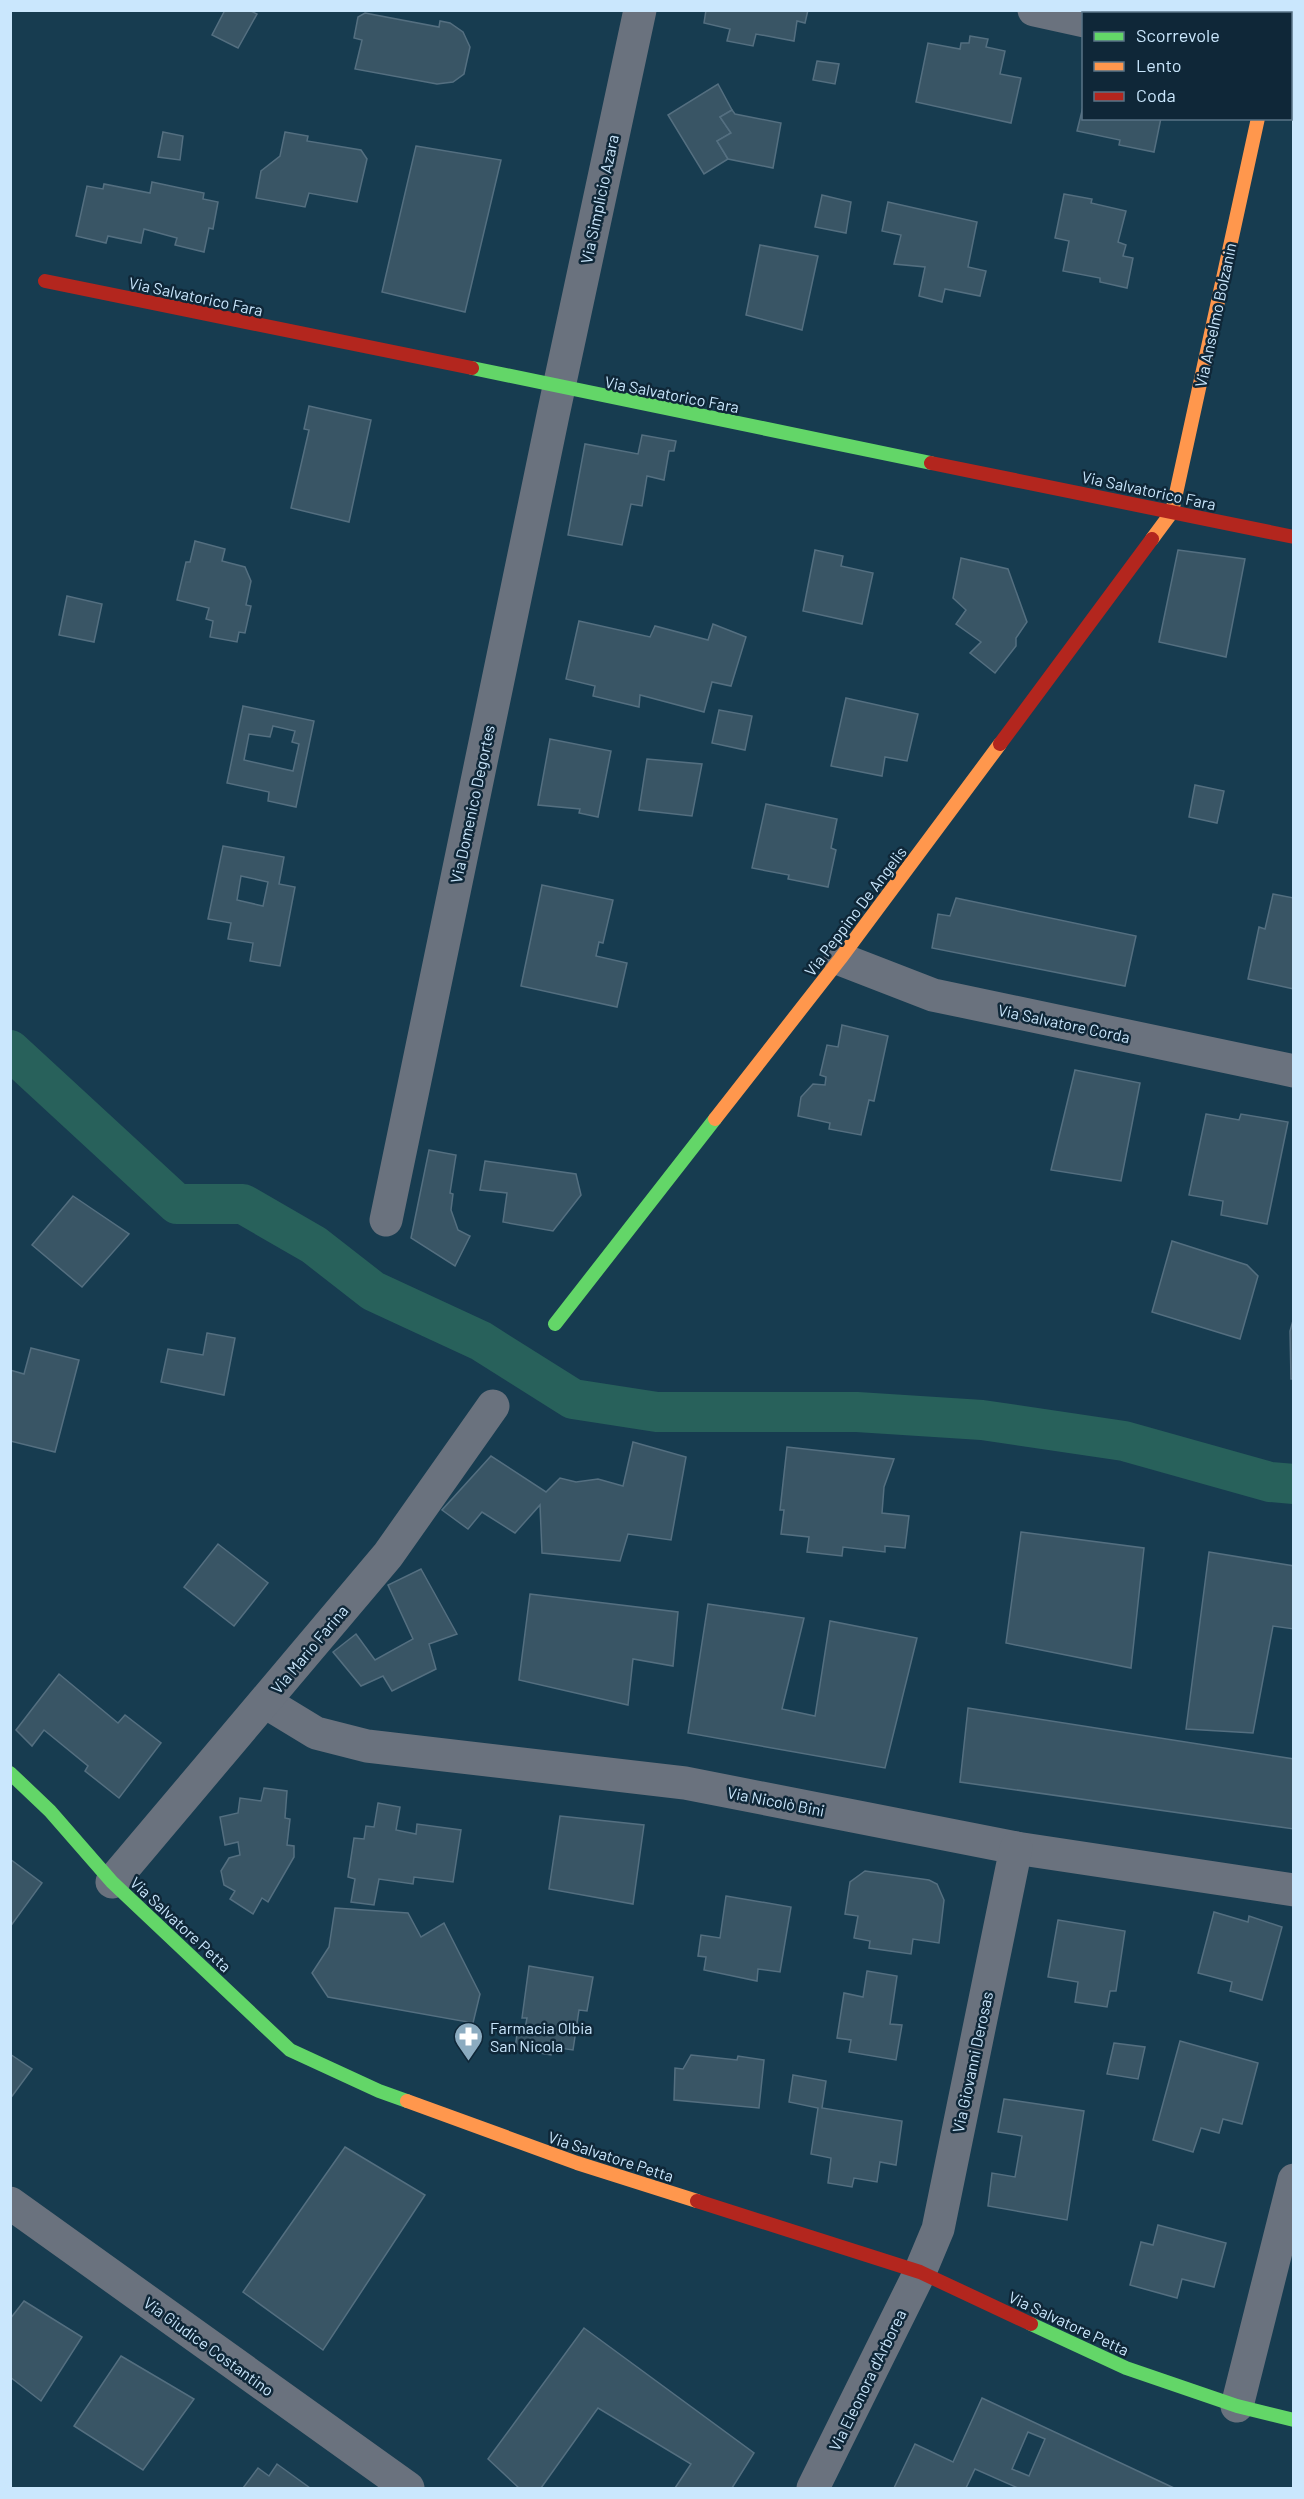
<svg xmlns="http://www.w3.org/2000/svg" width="1304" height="2499" viewBox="0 0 1304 2499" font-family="Barlow,sans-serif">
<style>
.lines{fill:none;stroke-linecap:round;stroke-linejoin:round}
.canal{stroke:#28615b;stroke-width:40}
.building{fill:#395565;stroke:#546f80;stroke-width:1.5;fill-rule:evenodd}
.street{stroke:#6a727e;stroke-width:33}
.fast{stroke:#63d668;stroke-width:14}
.slow{stroke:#ff974d;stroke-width:14}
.jam{stroke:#b3261e;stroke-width:14}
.labels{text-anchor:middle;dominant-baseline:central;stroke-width:5;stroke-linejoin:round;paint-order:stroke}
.street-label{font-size:16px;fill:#cae7fd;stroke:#0f2738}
.poi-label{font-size:16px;fill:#cae7fd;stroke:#0f2738;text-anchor:start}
</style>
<rect width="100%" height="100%" fill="#173c50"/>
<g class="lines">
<polyline class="canal" points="10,1050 177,1204 243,1204 314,1245 373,1291 481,1341 573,1399 657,1412 857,1412 982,1420 1124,1441 1270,1482 1294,1484"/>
</g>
<g class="building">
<polygon points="225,10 249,10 257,14 238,48 212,35"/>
<polygon points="706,10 808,10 805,23 797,21 794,41 756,34 753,46 727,41 730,29 704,23"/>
<polygon points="365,13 439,27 440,21 450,23 463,32 470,47 464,74 453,82 437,84 355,69 362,40 354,38 358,17"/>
<polygon points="970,36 988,39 986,47 1005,51 1000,74 1021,78 1011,123 916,102 928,43 960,49 961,43 969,43"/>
<polygon points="817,61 839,64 835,84 813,80"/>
<polygon points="718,84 732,110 720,117 731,133 717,141 728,159 704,174 668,115"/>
<polygon points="1084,103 1084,118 1161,118 1154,152 1119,145 1120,140 1077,131"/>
<polygon points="732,110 735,114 781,123 773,168 728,159 717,141 731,133 720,117"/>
<polygon points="163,132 183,136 180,160 158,157"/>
<polygon points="285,132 308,136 307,141 361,150 367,159 357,202 309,193 305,207 256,198 261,171 280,156"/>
<polygon points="416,146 501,160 465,312 382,292"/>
<polygon points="152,182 204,193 203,199 218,202 213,229 209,228 204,252 175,245 177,238 144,229 141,243 108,236 106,243 76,236 87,186 103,189 104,184 150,193"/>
<polygon points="1064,194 1092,199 1091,203 1126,211 1118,242 1126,245 1123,256 1133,258 1127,288 1100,282 1100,278 1063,271 1069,241 1055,238"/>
<polygon points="822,195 851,202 846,233 815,227"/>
<polygon points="888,202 977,222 968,267 986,271 980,296 945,289 942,302 919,296 925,267 894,264 901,235 882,231"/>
<polygon points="760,245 818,256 802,330 746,315"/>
<polygon points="309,406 371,420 349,522 291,508 309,430 304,429"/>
<polygon points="642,435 676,441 674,451 669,451 664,480 647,476 642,506 631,504 622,545 568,535 585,444 638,454"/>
<polygon points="195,541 225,549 222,561 245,567 251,581 246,605 251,606 245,633 239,632 237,642 210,637 213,621 206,619 209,608 177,600 186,562 190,562"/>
<polygon points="815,550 843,556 841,566 873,573 862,624 803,611"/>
<polygon points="1178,550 1245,559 1226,657 1159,642"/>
<polygon points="961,558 1008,569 1027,622 1016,638 1016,646 995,673 970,653 981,642 956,624 966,610 953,598"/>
<polygon points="67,596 102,604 94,642 59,635"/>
<polygon points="579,621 650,637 655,626 708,640 713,624 746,637 731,686 712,682 704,712 640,695 639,707 593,696 595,686 566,679"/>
<polygon points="846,698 918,714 907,761 885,757 882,776 831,766"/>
<path d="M243 706 314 721 296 807 268 801 269 792 227 783ZM273 726 295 731 292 742 299 744 293 771 244 760 249 734 270 737Z"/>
<polygon points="719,710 752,716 745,750 712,743"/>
<polygon points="550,739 611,751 598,817 579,813 580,809 538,805"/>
<polygon points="647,759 702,764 692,816 639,810"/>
<polygon points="1195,785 1224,791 1217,823 1189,817"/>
<polygon points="766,804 837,819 831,848 836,850 828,887 788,879 789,875 752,868"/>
<path d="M223 846 284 857 279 884 295 887 280 966 250 961 253 943 228 939 231 923 208 919ZM241 876 268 882 263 906 237 900Z"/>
<polygon points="542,885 613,900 603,943 599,942 596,956 627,963 617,1007 521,986"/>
<polygon points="1273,894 1294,898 1294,989 1248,979 1259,927 1265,929"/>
<polygon points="956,898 1136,936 1125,986 932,948 938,914 950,916"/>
<polygon points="842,1025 888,1036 874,1101 869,1100 861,1135 829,1129 830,1123 798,1116 801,1097 813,1084 825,1085 826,1077 820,1075 827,1045 838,1047"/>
<polygon points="1075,1070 1140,1083 1121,1181 1051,1170"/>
<polygon points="1206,1114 1239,1120 1241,1114 1288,1122 1267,1224 1221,1215 1223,1201 1189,1195"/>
<polygon points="429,1150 456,1155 450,1193 453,1194 451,1210 458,1230 470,1236 455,1266 411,1238"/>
<polygon points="485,1161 576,1174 581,1195 553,1231 503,1222 507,1193 480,1190"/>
<polygon points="73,1196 129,1234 82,1287 32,1245"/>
<polygon points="1172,1241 1247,1265 1258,1276 1240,1339 1152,1312"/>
<polygon points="1294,1317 1294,1379 1291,1379 1290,1331"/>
<polygon points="207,1333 235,1338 224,1395 161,1382 168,1349 203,1355"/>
<polygon points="31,1348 79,1360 55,1452 10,1441 10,1370 24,1374"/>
<polygon points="633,1442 686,1457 671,1540 628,1534 620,1561 542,1553 540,1505 515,1533 482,1512 468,1529 442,1510 491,1456 546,1492 560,1478 576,1482 598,1479 623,1486"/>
<polygon points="787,1447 894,1459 884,1487 882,1513 909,1516 905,1548 885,1546 885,1552 843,1547 842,1556 807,1552 809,1537 781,1534 784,1510 780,1510"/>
<polygon points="1021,1532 1144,1548 1131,1668 1006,1643"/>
<polygon points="218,1544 268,1583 234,1626 184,1587"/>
<polygon points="1209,1552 1294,1566 1294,1629 1273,1626 1253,1733 1186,1729"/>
<polygon points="421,1569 457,1634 429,1644 436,1669 392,1691 383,1676 361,1686 333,1652 356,1634 375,1660 413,1639 388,1585"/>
<polygon points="530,1594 678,1612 673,1666 633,1659 628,1705 519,1680"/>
<polygon points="708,1604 804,1618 782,1709 815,1716 830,1621 917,1638 885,1768 688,1733"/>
<polygon points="59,1674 118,1723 125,1715 161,1743 119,1798 85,1771 88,1766 44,1730 32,1746 16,1730"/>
<polygon points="968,1708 1294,1759 1294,1829 960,1782"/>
<polygon points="264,1788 287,1791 285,1818 290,1819 287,1845 294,1846 294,1857 268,1902 262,1898 253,1914 230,1899 235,1891 224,1885 221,1871 229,1858 240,1855 238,1842 225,1845 220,1817 238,1813 240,1798 261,1801"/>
<polygon points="378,1803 400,1807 396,1830 416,1834 417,1824 461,1830 453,1882 414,1877 413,1884 379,1879 374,1905 351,1902 355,1879 348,1877 354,1838 364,1839 366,1826 374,1827"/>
<polygon points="560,1816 644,1825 633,1904 549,1889"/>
<polygon points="10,1859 42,1883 10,1927"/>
<polygon points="865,1871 929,1880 937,1884 944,1900 939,1943 913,1939 911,1954 869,1948 870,1941 854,1938 858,1916 845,1914 850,1882"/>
<polygon points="726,1896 791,1907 780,1972 758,1969 757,1981 704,1970 706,1957 698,1956 701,1935 720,1938"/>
<polygon points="335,1908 408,1913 421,1937 444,1923 480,1994 473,2023 328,1997 312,1973 329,1947"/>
<polygon points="1214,1912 1248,1922 1249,1916 1282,1927 1262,2000 1230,1991 1232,1982 1198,1973"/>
<polygon points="1058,1920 1125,1931 1116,1991 1110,1991 1107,2007 1075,2002 1078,1982 1048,1977"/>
<polygon points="529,1966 593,1977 587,2011 579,2010 573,2050 553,2047 551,2055 515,2049 517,2034 524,2034 527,2018 522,2018"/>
<polygon points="867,1971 897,1976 890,2024 902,2025 896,2060 849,2052 851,2040 837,2038 844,1993 863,1997"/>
<polygon points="1180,2041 1258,2063 1242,2124 1223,2119 1219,2133 1201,2128 1193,2152 1153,2140"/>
<polygon points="1114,2043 1145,2047 1138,2079 1107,2074"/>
<polygon points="10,2054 32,2069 10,2099"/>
<polygon points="691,2055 737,2060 738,2056 764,2060 759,2108 674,2100 675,2068 683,2069"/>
<polygon points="793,2075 826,2081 822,2108 902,2121 896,2165 880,2162 877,2182 854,2178 852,2187 828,2183 831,2158 811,2154 818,2108 789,2102"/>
<polygon points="1004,2099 1084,2111 1067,2220 988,2206 992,2173 1015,2177 1022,2136 998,2132"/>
<polygon points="345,2147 425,2195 323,2350 243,2292"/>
<polygon points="1158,2225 1226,2243 1214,2287 1182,2279 1177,2298 1130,2285 1141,2242 1153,2245"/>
<polygon points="24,2301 82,2337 41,2401 10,2377 10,2319"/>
<polygon points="584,2328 754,2453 732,2488 675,2488 691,2464 598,2408 541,2488 519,2488 488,2459"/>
<polygon points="121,2356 194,2399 143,2470 74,2426"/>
<path d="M982 2398 1174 2488H1018L975 2469 966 2488H894L915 2444 953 2462ZM1028 2432 1045 2439 1029 2476 1012 2469Z"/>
<polygon points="277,2464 310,2488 243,2488 258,2468 269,2476"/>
</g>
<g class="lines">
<g class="street">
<polyline points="1034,10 1084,21"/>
<polyline points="1280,14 1281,10"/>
<polyline points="1290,99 1294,100"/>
<polyline points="840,959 933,995 1294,1071"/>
<polyline points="386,1220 553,415 640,10"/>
<polyline points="265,1702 316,1733 367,1746 685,1783 1016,1848 1294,1890"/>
<polyline points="112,1882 388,1555 493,1406"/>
<polyline points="10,2203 408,2488"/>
<polyline points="1237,2406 1294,2180"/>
<polyline points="813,2488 920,2272 938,2229 1016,1848"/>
</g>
<g class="fast">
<polyline points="472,368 931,463"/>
<polyline points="555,1324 715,1119"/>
<polyline points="10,1773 50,1811 112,1882 290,2050 379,2091 407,2101"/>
<polyline points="1031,2324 1126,2368 1237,2406 1294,2420"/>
</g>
<g class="slow">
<polyline points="1152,539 1172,512 1258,118"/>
<polyline points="715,1119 840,959 1000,744"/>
<polyline points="407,2101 577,2163 697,2201"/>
</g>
<g class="jam">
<polyline points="45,281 472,368"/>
<polyline points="931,463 1294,537"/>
<polyline points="1000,744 1152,539"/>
<polyline points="697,2201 920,2272 1031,2324"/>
</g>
</g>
<defs>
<symbol id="pharmacy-pin" viewBox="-11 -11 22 30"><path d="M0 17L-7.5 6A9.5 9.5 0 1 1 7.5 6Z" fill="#8babc0" stroke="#0f2738"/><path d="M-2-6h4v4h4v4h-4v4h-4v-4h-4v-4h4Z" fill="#fff"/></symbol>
</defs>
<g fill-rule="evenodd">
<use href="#pharmacy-pin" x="452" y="2020" width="33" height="45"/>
</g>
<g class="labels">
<g class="street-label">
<text transform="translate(599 199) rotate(-78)">Via Simplicio Azara</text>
<text transform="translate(196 296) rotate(12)">Via Salvatorico Fara</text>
<text transform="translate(1215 315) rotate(-78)">Via Anselmo Bolzanin</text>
<text transform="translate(672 394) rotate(11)">Via Salvatorico Fara</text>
<text transform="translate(1149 490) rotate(12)">Via Salvatorico Fara</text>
<text transform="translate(472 804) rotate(-78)">Via Domenico Degortes</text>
<text transform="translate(855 911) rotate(-53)">Via Peppino De Angelis</text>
<text transform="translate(1064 1023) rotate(12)">Via Salvatore Corda</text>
<text transform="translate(309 1649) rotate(-50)">Via Mario Farina</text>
<text transform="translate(776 1801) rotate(11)">Via Nicolò Bini</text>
<text transform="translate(181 1924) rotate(43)">Via Salvatore Petta</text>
<text transform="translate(972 2062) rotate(-78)">Via Giovanni Derosas</text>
<text transform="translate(611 2156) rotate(18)">Via Salvatore Petta</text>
<text transform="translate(1069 2323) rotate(25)">Via Salvatore Petta</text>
<text transform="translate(209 2346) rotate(36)">Via Giudice Costantino</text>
<text transform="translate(867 2380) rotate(-64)">Via Eleonora d'Arborea</text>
</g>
<g class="poi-label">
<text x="490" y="2027">Farmacia Olbia<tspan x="490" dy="18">San Nicola</tspan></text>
</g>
</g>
<rect width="1304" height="2499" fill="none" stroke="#cae7fd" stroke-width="24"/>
<rect x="1082" y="12" width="210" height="108" fill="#0f2738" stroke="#5a7487" stroke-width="1.5"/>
<rect x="1094" y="32" width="30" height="9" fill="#63d668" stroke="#5a7487" stroke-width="1.5"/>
<text x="1136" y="42" font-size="18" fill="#cae7fd">Scorrevole</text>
<rect x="1094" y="62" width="30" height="9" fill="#ff974d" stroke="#5a7487" stroke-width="1.5"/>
<text x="1136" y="72" font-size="18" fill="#cae7fd">Lento</text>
<rect x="1094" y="92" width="30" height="9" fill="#b3261e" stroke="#5a7487" stroke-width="1.5"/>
<text x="1136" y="102" font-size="18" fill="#cae7fd">Coda</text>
</svg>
